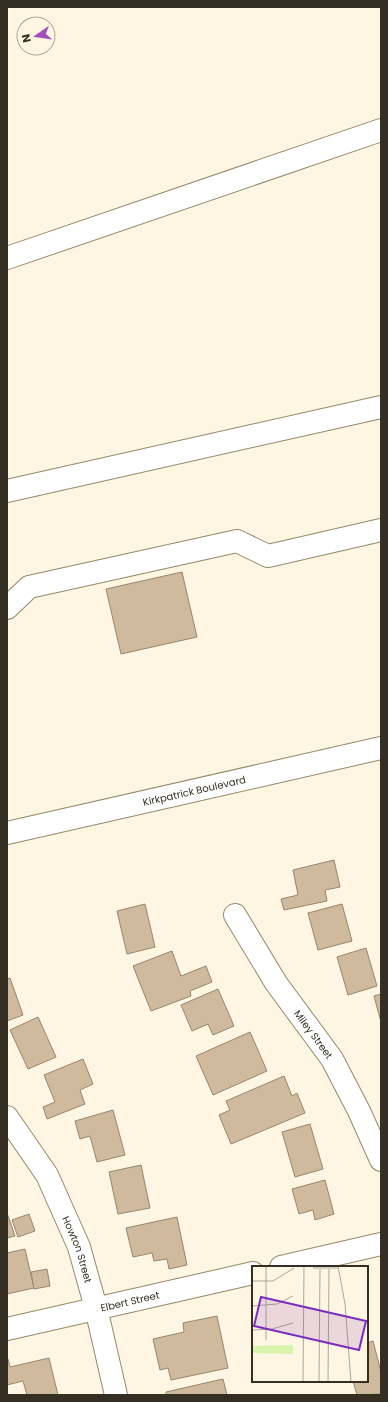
<svg xmlns="http://www.w3.org/2000/svg" width="388" height="1402" viewBox="0 0 388 1402" font-family="Poppins,sans-serif">
<style>
.building{fill:#cfba9e;stroke:#99856a}
.lines{fill:none;stroke-linecap:round;stroke-linejoin:round}
.minor-casing{stroke:#96886a;stroke-width:24}
.minor{stroke:#fff;stroke-width:22}
.labels{text-anchor:middle;dominant-baseline:central;stroke-width:3;stroke-linejoin:round;paint-order:stroke}
.street-label{font-size:10px;fill:#352f23;stroke:#fef5e2}
.inset-road{fill:none;stroke:#aea696;stroke-width:1}
.view{fill:#7b2cbf;fill-opacity:0.15;stroke:#7b2cbf;stroke-width:2}
.inset-edge{fill:none;stroke:#352f23;stroke-width:2}
</style>
<rect width="100%" height="100%" fill="#fef5e2"/>
<g class="building">
<polygon points="182,572 197,637 121,654 106,589"/>
<polygon points="334,860 340,887 325,890 327,901 284,910 281,899 298,895 293,870"/>
<polygon points="145,904 155,947 127,954 117,911"/>
<polygon points="342,904 352,941 318,950 308,913"/>
<polygon points="366,948 377,986 348,995 337,957"/>
<polygon points="172,951 181,976 206,966 212,982 190,991 191,996 151,1011 133,966"/>
<polygon points="10,978 23,1015 7,1021 7,979"/>
<polygon points="218,989 234,1026 213,1035 208,1024 192,1031 181,1005"/>
<polygon points="381,994 381,1022 374,996"/>
<polygon points="38,1017 56,1057 28,1069 10,1030"/>
<polygon points="250,1032 267,1071 213,1095 196,1056"/>
<polygon points="83,1059 93,1084 80,1090 85,1104 47,1119 43,1107 55,1102 44,1075"/>
<polygon points="284,1076 292,1096 297,1093 305,1113 231,1144 219,1115 230,1110 226,1101"/>
<polygon points="113,1110 125,1155 97,1162 90,1136 80,1139 75,1121"/>
<polygon points="310,1124 323,1169 295,1177 282,1132"/>
<polygon points="141,1165 150,1208 118,1214 109,1172"/>
<polygon points="325,1180 334,1214 315,1220 313,1210 299,1214 292,1189"/>
<polygon points="7,1213 15,1236 7,1238"/>
<polygon points="29,1214 35,1231 18,1237 12,1220"/>
<polygon points="177,1217 187,1265 169,1269 167,1259 154,1261 152,1253 133,1257 126,1228"/>
<polygon points="25,1249 34,1288 7,1294 7,1253"/>
<polygon points="47,1269 50,1286 34,1289 31,1272"/>
<polygon points="217,1316 228,1368 171,1380 168,1368 160,1370 153,1339 184,1332 183,1323"/>
<polygon points="373,1341 381,1372 381,1394 357,1395 353,1381 367,1381 367,1343"/>
<polygon points="49,1358 58,1395 27,1395 23,1381 7,1385 7,1360 8,1359 10,1367"/>
<polygon points="223,1379 227,1395 166,1395 166,1392"/>
</g>
<g class="lines">
<defs>
<g id="minor">
<polyline points="7,258 381,130"/>
<polyline points="7,491 381,407"/>
<polyline points="7,608 29,587 237,541 268,556 381,530"/>
<path id="s1" d="M7 833 381 748"/>
<path id="s2" d="M235 915 276 983 332 1059 359 1111 381 1160"/>
<path id="s3" d="M7 1117 47 1175 79 1247 96 1308 116 1395"/>
<polyline points="281,1267 381,1244"/>
<path id="s4" d="M7 1329 253 1273"/>
</g>
</defs>
<use href="#minor" class="minor-casing"/>
<use href="#minor" class="minor"/>
</g>
<g class="labels">
<g class="street-label">
<text stroke="none"><textPath href="#s1" startOffset="192">Kirkpatrick Boulevard</textPath></text>
<text stroke="none"><textPath href="#s2" startOffset="143">Miley Street</textPath></text>
<text stroke="none"><textPath href="#s3" startOffset="151">Howton Street</textPath></text>
<text stroke="none"><textPath href="#s4" startOffset="126">Elbert Street</textPath></text>
</g>
</g>
<g transform="translate(252 1266)">
<rect width="116" height="116" fill="#fef5e2"/>
<path d="M41 79V88L0 87V80Z" fill="#d8f3ac"/>
<path class="inset-road" d="M86 0 93 38 99 116M61 2H86M0 15H21L42 2M0 40 25 38 41 30M0 64 20 63 41 57M14 74V0M51 116 52 0M67 116 68 3M76 116 77 3"/>
<path class="view" d="M9 31 114 55 107 84 2 60Z"/>
<rect width="116" height="116" class="inset-edge"/>
</g>
<rect width="388" height="1402" fill="none" stroke="#352f23" stroke-width="16"/>
<g transform="translate(36 36) rotate(257)"><circle r="19" fill="#fef5e2" stroke="#aea696"/>
<path d="M0-3L7 15L0 10L-7 15Z" fill="#a24ebc"/>
<text y="-6" font-size="11" font-weight="bold" text-anchor="middle" fill="#352f23">N</text>
</g>
</svg>
